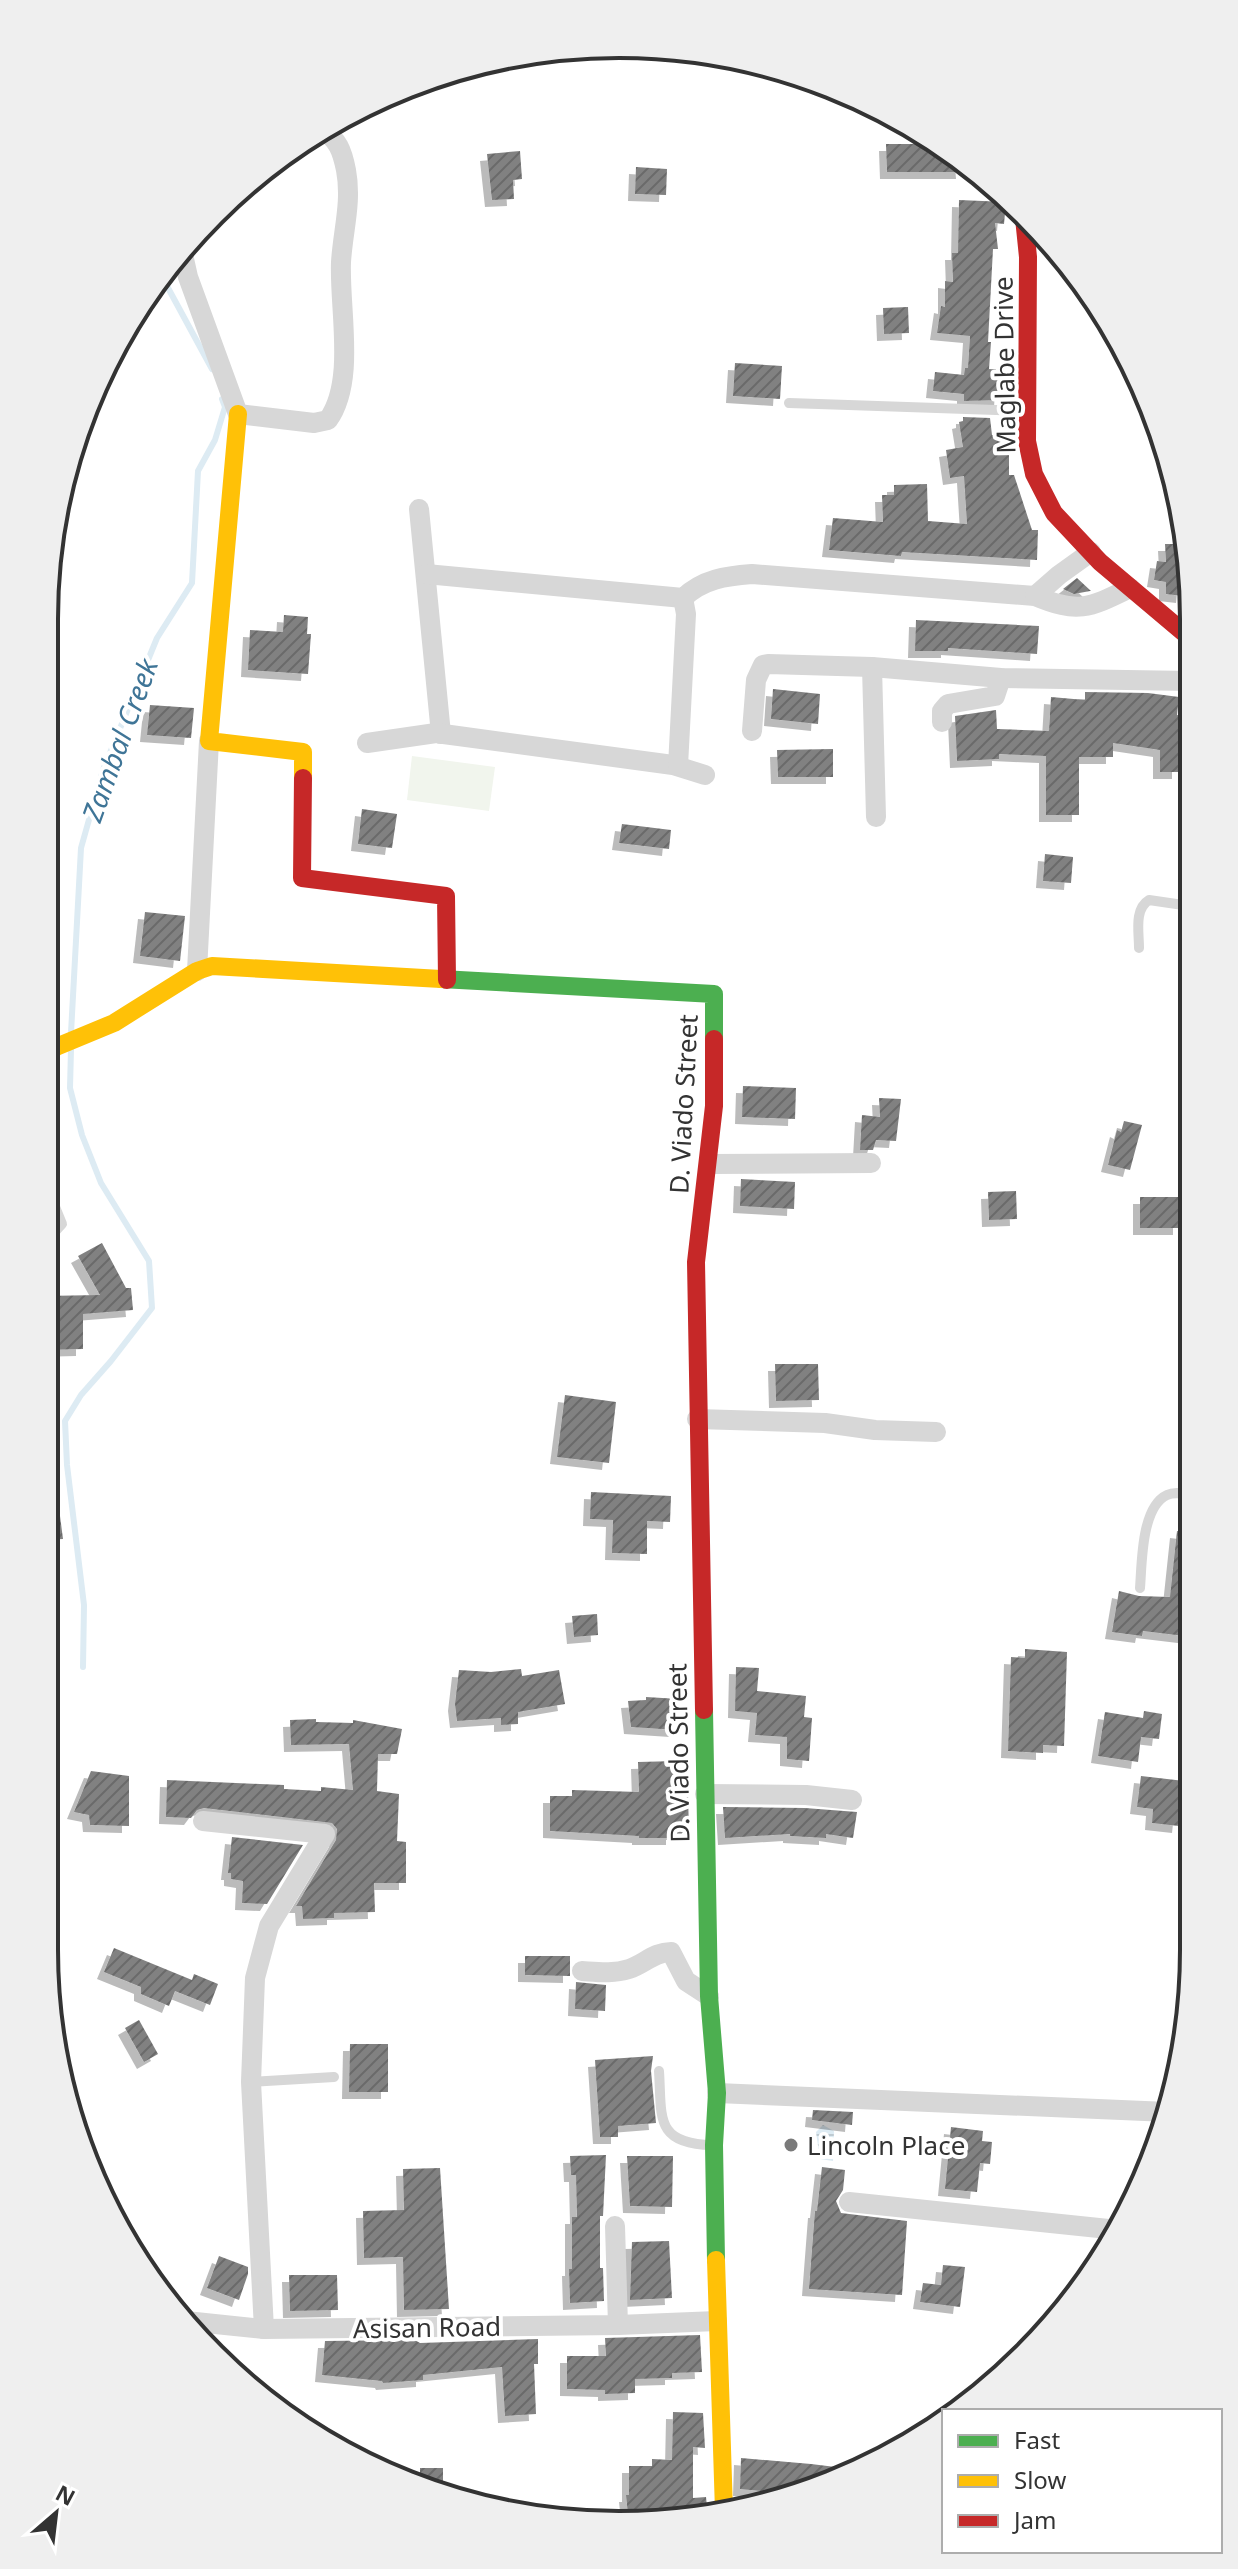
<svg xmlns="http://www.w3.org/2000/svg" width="1238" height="2569" viewBox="0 0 1238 2569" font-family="'Noto Sans',sans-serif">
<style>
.green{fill:#f1f5ed}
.water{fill:url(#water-rules)}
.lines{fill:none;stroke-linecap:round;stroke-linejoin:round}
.stream{stroke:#ddebf3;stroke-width:6}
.building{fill:url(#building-hatch);filter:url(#shadow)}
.lane{stroke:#d7d7d7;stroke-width:10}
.street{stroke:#d7d7d7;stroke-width:20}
.fast{stroke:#4caf50;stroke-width:18}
.slow{stroke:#ffc107;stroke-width:18}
.jam{stroke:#c62828;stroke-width:18}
.poi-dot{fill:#7a7a7a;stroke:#fff;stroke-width:3}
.labels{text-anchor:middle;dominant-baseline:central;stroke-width:8;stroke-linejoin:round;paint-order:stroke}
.street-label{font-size:26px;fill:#333;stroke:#fff}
.poi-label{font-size:26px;fill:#333;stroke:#fff;text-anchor:start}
.water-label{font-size:28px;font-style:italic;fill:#3f7597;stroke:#fff}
.rim{fill:none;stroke:#333;stroke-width:4}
</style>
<defs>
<pattern id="water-rules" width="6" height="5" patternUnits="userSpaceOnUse" patternTransform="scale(2)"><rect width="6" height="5" fill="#ddebf3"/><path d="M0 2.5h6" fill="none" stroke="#becad1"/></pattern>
<pattern id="building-hatch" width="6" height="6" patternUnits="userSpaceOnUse" patternTransform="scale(2)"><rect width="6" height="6" fill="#818181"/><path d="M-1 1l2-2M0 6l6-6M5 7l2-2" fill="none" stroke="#6a6a6a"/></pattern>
<filter id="shadow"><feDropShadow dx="-7" dy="7" stdDeviation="0" flood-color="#0004"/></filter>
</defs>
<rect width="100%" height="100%" fill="#fff"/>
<polygon class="green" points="412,756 495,767 489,811 407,800"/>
<polygon class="water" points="823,2125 834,2131 833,2161 820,2159 816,2132"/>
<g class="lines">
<g class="stream">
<polyline points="161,275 212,369"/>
<polyline points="71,1033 81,848 103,770 157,638 192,583 198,471 215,440 225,407 222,399"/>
<polyline points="71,1049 70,1088 82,1135 101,1183 149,1261 152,1308 111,1361 81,1395 65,1421 67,1465 84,1605 83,1667"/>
</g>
</g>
<g class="building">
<polygon points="886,144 937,144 962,159 963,172 887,172"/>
<polygon points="520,151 522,179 513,180 514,199 492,200 487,154"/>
<polygon points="636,167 667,169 666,195 635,194"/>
<polygon points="959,200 1006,202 1004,224 995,223 998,249 993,249 988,342 991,342 989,369 1003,370 1001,400 964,401 964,394 933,391 935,372 964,375 965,368 968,368 970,336 937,333 941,306 945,307 945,281 953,282 952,253 958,253"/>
<polygon points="908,307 909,333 884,334 883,308"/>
<polygon points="735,363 782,366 780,399 733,396"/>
<polygon points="963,417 990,418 992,435 1009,435 1009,475 1014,475 1032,530 1038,530 1037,560 902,552 901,556 829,550 833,518 883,522 882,495 894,495 894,485 927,484 928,521 967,524 964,476 950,478 946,450 963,447 959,422 963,421"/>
<polygon points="1165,544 1188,544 1183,596 1166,594 1166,582 1154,580 1157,561 1166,562"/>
<polygon points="1077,578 1091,591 1090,591 1074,594 1063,589"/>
<polygon points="284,615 308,617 307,634 311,634 308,674 248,670 250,630 283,632"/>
<polygon points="916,620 1039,626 1037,654 948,648 948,651 915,651"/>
<polygon points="773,689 820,694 818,724 771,719"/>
<polygon points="1085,692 1148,693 1179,697 1177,715 1190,717 1190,746 1179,744 1179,772 1160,772 1160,750 1113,743 1113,757 1079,757 1079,815 1046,815 1046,756 999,754 999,759 957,761 955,716 996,710 997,729 1049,731 1051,697 1085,700"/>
<polygon points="150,705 194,708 191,738 147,735"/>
<polygon points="833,749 833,777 778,777 777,750"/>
<polygon points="362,809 397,814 392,848 358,844"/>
<polygon points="622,824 671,830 669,849 619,843"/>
<polygon points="1045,854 1073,857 1071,883 1043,881"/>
<polygon points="145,912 185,916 180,961 140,956"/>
<polygon points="743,1086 796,1088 795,1119 742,1117"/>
<polygon points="879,1098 901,1099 896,1141 876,1140 873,1150 860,1150 862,1115 880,1117"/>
<polygon points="1124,1121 1142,1125 1130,1170 1108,1165 1117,1130 1121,1132"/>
<polygon points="741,1179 795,1182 794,1209 740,1206"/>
<polygon points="1016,1191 1017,1219 989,1220 988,1192"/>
<rect x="1140" y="1197" width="40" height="31"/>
<polygon points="102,1243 126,1288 131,1288 133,1310 83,1314 83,1349 44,1350 44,1296 100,1295 78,1256"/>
<polygon points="775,1364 818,1364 819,1400 776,1401"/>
<polygon points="565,1395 616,1402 609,1463 557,1457"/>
<polygon points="591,1492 671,1496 670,1522 647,1521 647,1554 612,1553 613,1520 590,1519"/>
<polygon points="60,1516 63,1539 44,1540 44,1517"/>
<polygon points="1177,1531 1193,1533 1193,1637 1143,1631 1142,1636 1112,1632 1119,1591 1139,1596 1170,1597"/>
<polygon points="597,1614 598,1635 574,1637 572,1616"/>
<polygon points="1025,1649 1067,1652 1064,1746 1043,1745 1043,1753 1008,1751 1011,1657 1025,1658"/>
<polygon points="736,1667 759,1668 757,1691 806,1696 804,1717 812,1718 809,1761 787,1759 787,1737 755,1735 757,1713 735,1711"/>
<polygon points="521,1669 522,1676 559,1670 565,1704 518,1712 518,1724 501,1725 501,1718 457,1721 455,1704 459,1670 491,1672"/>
<polygon points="646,1697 679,1699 677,1730 631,1727 628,1701 646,1700"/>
<polygon points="1144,1711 1162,1714 1159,1739 1141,1737 1138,1762 1098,1756 1105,1712 1143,1718"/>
<polygon points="316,1719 316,1722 353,1723 353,1720 402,1729 397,1754 378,1754 377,1791 399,1794 397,1841 406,1842 406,1883 374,1883 375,1912 334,1913 334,1918 303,1919 302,1906 296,1906 336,1840 337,1829 332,1823 204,1808 197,1810 191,1818 166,1817 167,1780 284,1785 284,1789 321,1791 321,1787 353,1790 349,1744 291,1745 290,1720"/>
<polygon points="677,1761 679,1794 688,1793 689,1833 673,1833 673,1838 639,1838 639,1836 550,1831 550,1796 572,1796 572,1790 639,1792 638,1762"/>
<polygon points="91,1771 129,1776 129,1826 90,1825 89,1815 74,1812"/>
<polygon points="1141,1776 1193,1782 1189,1818 1180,1817 1179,1826 1152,1823 1153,1809 1137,1807"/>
<polygon points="723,1807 805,1808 857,1812 853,1838 826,1834 826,1838 790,1836 790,1834 725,1838"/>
<polygon points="232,1837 303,1845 267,1904 242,1903 243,1881 231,1879 231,1873 228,1873"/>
<polygon points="114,1948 192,1980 194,1974 218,1984 210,2005 175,1991 169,2006 141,1994 141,1987 104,1972"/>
<polygon points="525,1956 570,1956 570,1976 525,1975"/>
<polygon points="576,1982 606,1985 605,2011 575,2009"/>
<polygon points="139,2020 158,2054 144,2062 125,2028"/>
<polygon points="350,2044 388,2044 388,2092 349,2092"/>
<polygon points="653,2056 651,2071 656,2123 618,2126 618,2137 600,2137 595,2060"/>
<polygon points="813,2110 853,2112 852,2125 812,2120"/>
<polygon points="951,2127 983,2131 982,2141 992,2142 990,2164 980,2163 977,2192 945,2189"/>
<polygon points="606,2155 603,2216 600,2216 600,2268 603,2268 604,2301 570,2303 569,2269 572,2269 572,2217 577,2217 576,2175 571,2175 570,2156"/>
<polygon points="627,2156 673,2156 672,2207 630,2206"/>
<polygon points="822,2167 845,2170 843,2190 836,2201 841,2213 907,2221 902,2295 809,2289 815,2211 817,2211"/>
<polygon points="440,2168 449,2309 404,2310 403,2257 364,2258 363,2211 404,2210 403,2169"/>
<polygon points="669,2241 672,2298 630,2300 632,2242"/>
<polygon points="219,2256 248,2267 248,2274 239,2300 207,2288"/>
<polygon points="943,2265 965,2267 960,2307 920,2302 923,2283 941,2285"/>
<polygon points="289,2275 337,2275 338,2310 290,2311"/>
<polygon points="700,2335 702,2372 672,2373 672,2378 635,2379 635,2393 605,2394 605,2390 567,2389 567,2356 606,2356 605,2338"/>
<polygon points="538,2339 538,2364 534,2364 536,2414 505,2416 502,2367 423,2375 423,2380 383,2383 382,2381 322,2375 325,2341 415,2340 420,2343"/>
<polygon points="673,2412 703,2413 705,2448 693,2447 693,2498 706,2497 708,2516 631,2518 631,2513 628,2514 626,2495 629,2495 629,2466 652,2466 652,2459 672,2460"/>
<polygon points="741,2458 811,2464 860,2470 782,2493 740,2489"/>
<polygon points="420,2468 443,2468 443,2490 420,2481"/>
</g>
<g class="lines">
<g class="lane">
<polyline points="789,403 1027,411"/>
<path d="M1139 948C1139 932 1134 909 1149 900L1190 906"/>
<polyline points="44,1235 52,1235 62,1224 44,1180"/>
<path d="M1140 1588C1142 1564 1141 1507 1167 1495 1175 1491 1185 1494 1192 1495"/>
<path d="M659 2071C662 2116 654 2144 712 2145"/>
<polyline points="251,2082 334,2077"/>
</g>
<g class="street">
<path d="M182 250 188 277 238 414 314 423 328 420C356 381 339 309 341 262 343 230 352 202 346 170 342 150 338 140 322 129"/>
<polyline points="419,509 441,734"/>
<path d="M426 574 683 598C703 579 726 576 752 574L1035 596C1078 614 1089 608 1130 588"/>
<polyline points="1035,596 1059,575 1091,552"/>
<polyline points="872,667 876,817"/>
<polyline points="942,722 942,711 948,704 995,696 1001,678"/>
<polyline points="752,731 756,680 763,665 768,664 872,667 1001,678 1190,681"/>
<polyline points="367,743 436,733 673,765 705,775"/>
<polyline points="678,766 686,614 683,598"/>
<polyline points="197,971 209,741"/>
<polyline points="710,1164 871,1163"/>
<polyline points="697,1419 825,1423 875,1430 936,1432"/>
<polyline points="705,1794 806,1795 852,1800"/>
<polyline points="203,1821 325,1834 269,1926 255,1978 251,2082 264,2329"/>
<path d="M582 1971C598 1972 613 1974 629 1969 644 1964 654 1952 671 1952L686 1981 709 1996"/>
<polyline points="717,2093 1168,2112"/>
<polyline points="849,2202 1118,2230"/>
<polyline points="615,2226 618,2325"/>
<polyline points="155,2285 186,2321 264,2329 618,2325 717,2321"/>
</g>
<g class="fast">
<polyline points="441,979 714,994 714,1039"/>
<polyline points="704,1710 709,1996 717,2093 714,2145 716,2260"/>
</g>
<g class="slow">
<polyline points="238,414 209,741 303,752 303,778"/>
<polyline points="44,1056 56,1047 114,1023 197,971 212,966 441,979"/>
<polyline points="716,2260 724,2511"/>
</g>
<g class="jam">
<polyline points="1024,218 1028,257 1027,441 1034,474 1054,513 1100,562 1189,637"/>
<polyline points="303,778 302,878 446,896 447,980"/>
<polyline points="704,1710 696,1262 714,1106 714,1039"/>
</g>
</g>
<circle class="poi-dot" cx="791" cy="2145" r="8"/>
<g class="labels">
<g class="street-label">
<text transform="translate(1004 365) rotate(-91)">Maglabe Drive</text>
<text transform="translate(683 1104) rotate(-87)">D. Viado Street</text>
<text transform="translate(678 1753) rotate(-91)">D. Viado Street</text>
<text transform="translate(427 2327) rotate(-1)">Asisan Road</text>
</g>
<g class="poi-label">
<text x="807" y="2145">Lincoln Place</text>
</g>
<g class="water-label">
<text transform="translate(119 740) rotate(-70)">Zambal Creek</text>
</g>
</g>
<path d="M0 0H1238V2569H0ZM619 58H619A561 561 0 0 1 1180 619V1950A561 561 0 0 1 619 2511H619A561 561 0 0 1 58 1950V619A561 561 0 0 1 619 58Z" fill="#efefef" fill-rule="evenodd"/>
<path class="rim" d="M619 58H619A561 561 0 0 1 1180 619V1950A561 561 0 0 1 619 2511H619A561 561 0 0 1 58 1950V619A561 561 0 0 1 619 58Z"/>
<rect x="942" y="2409" width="280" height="144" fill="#ffffff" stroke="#adadad" stroke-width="2"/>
<rect x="958" y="2435" width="40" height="12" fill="#4caf50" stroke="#adadad" stroke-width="2"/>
<text x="1014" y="2449" font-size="24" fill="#333333">Fast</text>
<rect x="958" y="2475" width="40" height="12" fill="#ffc107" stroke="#adadad" stroke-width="2"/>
<text x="1014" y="2489" font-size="24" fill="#333333">Slow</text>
<rect x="958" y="2515" width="40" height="12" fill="#c62828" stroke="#adadad" stroke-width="2"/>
<text x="1014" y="2529" font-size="24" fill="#333333">Jam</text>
<g transform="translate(56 2513) rotate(28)" stroke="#ffffff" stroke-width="6" paint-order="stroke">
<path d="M0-6L14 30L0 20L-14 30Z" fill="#333333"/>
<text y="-12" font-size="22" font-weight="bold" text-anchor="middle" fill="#333333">N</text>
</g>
</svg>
